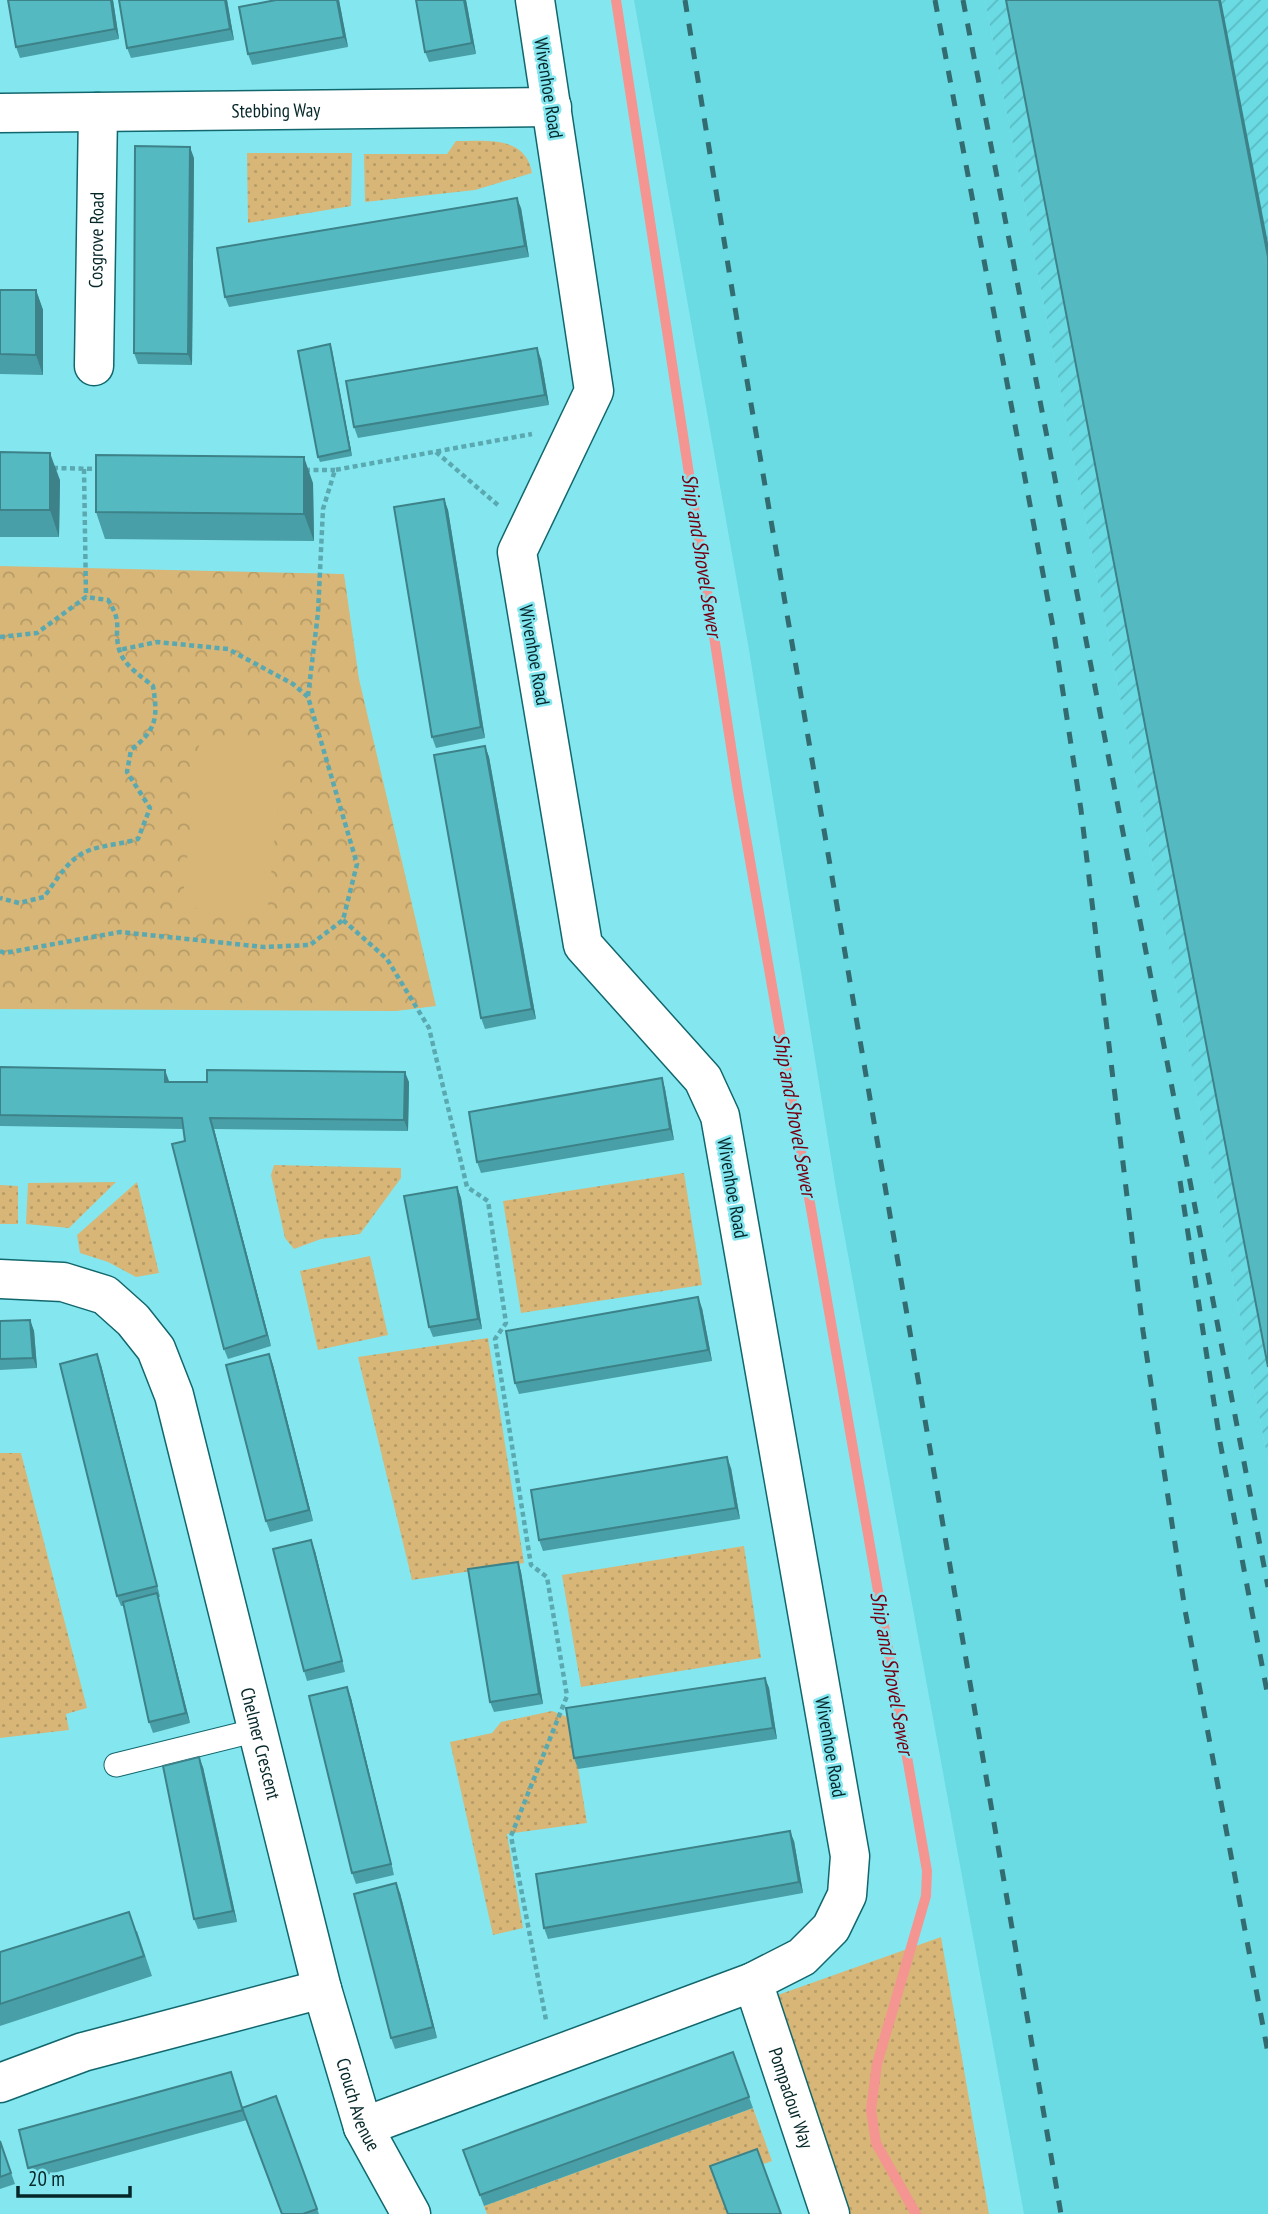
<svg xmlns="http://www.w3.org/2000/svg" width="1268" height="2214" viewBox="0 0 1268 2214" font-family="'PT Sans Narrow',sans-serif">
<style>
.built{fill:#6adae3}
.industrial{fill:url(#industrial-furrows)}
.grass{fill:url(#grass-dots)}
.forest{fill:url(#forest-crowns)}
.pitch{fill:#d7b677}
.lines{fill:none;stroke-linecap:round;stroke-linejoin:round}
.stream{stroke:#f49591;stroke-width:10}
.lane-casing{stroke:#11676d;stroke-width:25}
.street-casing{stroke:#11676d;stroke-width:41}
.path{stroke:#5ba9b0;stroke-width:4.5;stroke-dasharray:5 3.5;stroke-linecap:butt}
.lane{stroke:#fff;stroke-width:23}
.street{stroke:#fff;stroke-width:38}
.rail{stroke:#326b70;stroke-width:5;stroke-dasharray:12 12;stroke-linecap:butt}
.wall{fill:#499fa7}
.shaded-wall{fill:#3c8288}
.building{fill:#55b9c2;stroke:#3c8288;stroke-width:2}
.labels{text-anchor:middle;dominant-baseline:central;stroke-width:5;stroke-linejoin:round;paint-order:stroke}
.street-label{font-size:19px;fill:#052729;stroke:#84e7f0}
.water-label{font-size:21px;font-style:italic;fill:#760013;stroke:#84e7f0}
</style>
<defs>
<pattern id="industrial-furrows" width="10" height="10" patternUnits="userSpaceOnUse" patternTransform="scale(1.75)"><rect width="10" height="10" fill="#6adae3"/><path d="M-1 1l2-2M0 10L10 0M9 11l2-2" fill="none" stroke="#5abbc3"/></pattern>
<pattern id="grass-dots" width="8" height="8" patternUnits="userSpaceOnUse" patternTransform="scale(1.75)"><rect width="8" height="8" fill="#d7b677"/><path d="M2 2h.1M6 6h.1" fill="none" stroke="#b79c67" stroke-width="1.8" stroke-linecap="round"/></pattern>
<pattern id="forest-crowns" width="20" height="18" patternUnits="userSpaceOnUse" patternTransform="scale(1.75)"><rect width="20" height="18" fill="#d7b677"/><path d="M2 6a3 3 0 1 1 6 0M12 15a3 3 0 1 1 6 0" fill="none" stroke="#b79c67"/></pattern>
</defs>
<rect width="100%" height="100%" fill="#84e7f0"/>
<polygon class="built" points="634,0 985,0 1268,1461 1268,2214 1024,2214 837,1195 749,650"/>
<polygon class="industrial" points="985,0 1268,0 1268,1461"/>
<g class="grass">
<path d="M456 141C485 141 526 135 532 173L475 190 365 202 364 154H447Z"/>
<polygon points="247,153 352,153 351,206 248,223"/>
<polygon points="274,1165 401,1168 401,1178 360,1234 321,1239 294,1249 285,1238 271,1175"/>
<polygon points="684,1173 702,1285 521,1313 503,1201"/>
<polygon points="116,1182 69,1228 26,1224 28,1183"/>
<polygon points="137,1182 159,1273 136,1277 108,1262 80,1253 77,1235"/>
<polygon points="0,1185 18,1186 18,1224 0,1224"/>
<polygon points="370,1256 388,1335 318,1350 300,1271"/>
<polygon points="488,1338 524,1563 412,1580 358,1357"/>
<polygon points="0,1453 21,1453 87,1708 66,1714 69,1730 0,1738"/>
<polygon points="744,1546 761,1658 581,1687 562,1575"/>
<polygon points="552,1711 570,1718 587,1823 507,1834 523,1928 493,1935 450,1742 492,1733 501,1722"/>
<polygon points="941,1937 989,2214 850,2214 775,1996"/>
<polygon points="753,2108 772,2161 716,2181 728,2214 487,2214 484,2206"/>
</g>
<polygon class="forest" points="0,566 344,574 359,679 436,1006 396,1011 0,1009"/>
<polygon class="pitch" points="200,734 284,743 267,916 182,907"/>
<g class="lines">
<polyline class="stream" points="616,0 738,792 927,1871 926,1896 877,2064 871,2110 876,2143 916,2214"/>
<defs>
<polyline id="lane" points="116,1765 258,1730"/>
<g id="street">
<path id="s1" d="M0 113 552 107"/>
<path id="s2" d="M94 366 98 112"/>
<path id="s3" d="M0 1279 63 1282 105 1295 133 1320 156 1349 174 1395 322 1989 83 2052 0 2083"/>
<path id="s4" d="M753 1982 830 2214"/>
<path id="s5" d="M322 1989 363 2127 411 2214"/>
<polyline points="363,2127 753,1982 802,1957 831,1928 847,1895 850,1856 720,1116 703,1079 583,945 517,552 594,391 535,0"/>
</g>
</defs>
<use href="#lane" class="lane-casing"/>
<use href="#street" class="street-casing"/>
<g class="path">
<polyline points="436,452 499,506"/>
<polyline points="53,468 100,469"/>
<polyline points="84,469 86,597"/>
<polyline points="305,470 335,470"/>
<path d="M0 637 37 633 86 597 108 600C124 626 113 626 119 649 123 665 141 676 153 686 158 718 157 729 131 750L127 772 150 808 138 839C122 844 104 845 90 850 69 857 56 881 44 897L19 903 0 898"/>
<polyline points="308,696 318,613 323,509 335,470 532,434"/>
<polyline points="343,920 387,959 429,1028 467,1187 488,1201 506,1323 495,1339 531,1565 547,1577 567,1696 511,1836 546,2020"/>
<polyline points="0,951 5,953 120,932 264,947 310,945 343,920 357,864 308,697 293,684 228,649 157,642 119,650"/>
</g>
<use href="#lane" class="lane"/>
<use href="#street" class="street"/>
<g class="rail">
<polyline points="685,0 743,357 1061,2214"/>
<polyline points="935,0 1053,627 1081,810 1143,1331 1185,1610 1268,2053"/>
<polyline points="963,0 1268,1587"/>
<polyline points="1180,1181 1220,1442 1268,1697"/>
</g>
</g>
<g class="wall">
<polygon points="113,0 119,39 20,58 16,47"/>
<polygon points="119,0 227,0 234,40 131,58 127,48"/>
<polygon points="276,0 339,0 348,47 252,65 248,54"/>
<polygon points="416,0 466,0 476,54 429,62 425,52"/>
<polygon points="194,158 192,365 138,364 134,353"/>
<polygon points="521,208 529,257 229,307 225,297"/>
<polygon points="0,290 36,290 43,310 43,375 0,374"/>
<polygon points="330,344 352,456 320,462 318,457"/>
<polygon points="541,359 549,405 358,438 354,427"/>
<polygon points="0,452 60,480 59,537 0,537"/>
<polygon points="313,483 314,541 105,539 96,512"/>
<polygon points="444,499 448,510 485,738 436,748 432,737"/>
<polygon points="485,746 489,757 536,1019 485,1029 481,1018"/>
<polygon points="0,1067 169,1082 409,1082 408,1131 214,1129 271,1346 228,1359 224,1349 184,1129 0,1126"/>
<polygon points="662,1078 665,1089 674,1140 481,1173 477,1162"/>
<polygon points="457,1187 461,1198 482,1329 433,1337 429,1327"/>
<polygon points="702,1308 712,1361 519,1394 515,1383"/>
<polygon points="30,1320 34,1331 37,1368 0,1370 0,1321"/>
<polygon points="269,1354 273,1365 313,1521 270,1532 266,1521"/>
<polygon points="101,1365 160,1597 158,1597 190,1723 153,1733 149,1722 124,1606 121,1606 117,1596"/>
<polygon points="731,1468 740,1519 543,1551 539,1540"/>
<polygon points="315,1551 345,1672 307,1681 304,1671"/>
<polygon points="518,1562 521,1572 543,1704 494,1712 490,1702"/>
<polygon points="765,1678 769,1688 777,1739 578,1769 574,1758"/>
<polygon points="347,1687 351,1698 394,1875 356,1884 352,1873"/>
<polygon points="203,1767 237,1922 198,1929 194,1919"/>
<polygon points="794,1841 803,1893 548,1939 544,1928"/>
<polygon points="400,1893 437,2038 395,2049 391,2038"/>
<polygon points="137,1931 152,1976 0,2026 0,1952"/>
<polygon points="733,2052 753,2108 484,2206 463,2150"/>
<polygon points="235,2083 243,2108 276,2096 319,2214 282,2214 247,2120 32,2179 28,2168"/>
<polygon points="0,2141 15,2184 0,2189"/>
</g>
<g class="shaded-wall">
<polygon points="111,0 113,0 119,39 115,29"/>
<polygon points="225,0 227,0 234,40 230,29"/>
<polygon points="337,0 339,0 348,47 344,37"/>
<polygon points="464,0 466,0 476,54 472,43"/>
<polygon points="1219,0 1221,0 1268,243 1268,257"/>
<polygon points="190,147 194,158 192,365 188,354"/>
<polygon points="517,198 521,208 529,257 525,246"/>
<polygon points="36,290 43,310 43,375 36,355"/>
<polygon points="330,344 332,350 352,456 350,450"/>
<polygon points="537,348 541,359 549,405 545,395"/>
<polygon points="50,453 60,480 59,537 50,510"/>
<polygon points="304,457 313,483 314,541 304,514"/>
<polygon points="444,499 448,510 485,738 481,727"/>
<polygon points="485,746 489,757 536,1019 532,1009"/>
<polygon points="165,1070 169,1081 168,1092 165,1082"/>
<polygon points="405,1072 409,1082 408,1131 404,1120"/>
<polygon points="662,1078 665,1089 674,1140 670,1129"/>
<polygon points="210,1118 214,1129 271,1346 267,1335"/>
<polygon points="457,1187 461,1198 482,1329 478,1319"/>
<polygon points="698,1297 702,1308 712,1361 708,1350"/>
<polygon points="30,1320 34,1331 37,1368 33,1358"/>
<polygon points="97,1354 101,1365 160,1597 157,1586"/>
<polygon points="269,1354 273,1365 313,1521 309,1510"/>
<polygon points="727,1457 731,1468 740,1519 736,1508"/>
<polygon points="311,1540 315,1551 345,1672 342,1661"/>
<polygon points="518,1562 521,1572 543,1704 539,1694"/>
<polygon points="157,1593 160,1604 190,1723 186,1713"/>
<polygon points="765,1678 769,1688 777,1739 773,1728"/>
<polygon points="347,1687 351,1698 394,1875 391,1864"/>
<polygon points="199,1757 203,1767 237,1922 233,1911"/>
<polygon points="790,1831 794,1841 803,1893 799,1882"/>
<polygon points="396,1883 400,1893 437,2038 433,2027"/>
</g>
<g class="building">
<polygon points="8,0 111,0 115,29 16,47"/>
<polygon points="119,0 225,0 230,29 127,48"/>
<polygon points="276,0 337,0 344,37 248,54 239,7"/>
<polygon points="416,0 464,0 472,43 425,52"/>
<polygon points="1006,0 1219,0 1268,257 1268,1367"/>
<polygon points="135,146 190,147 188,354 134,353"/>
<polygon points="517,198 525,246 225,297 217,248"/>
<polygon points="0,290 36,290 36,355 0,354"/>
<polygon points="330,344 350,450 318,457 298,351"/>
<polygon points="537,348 545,395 354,427 346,381"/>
<polygon points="0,452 50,453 50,510 0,510"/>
<polygon points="96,455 304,457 304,514 96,512"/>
<polygon points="444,499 481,727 432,737 394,507"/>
<polygon points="485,746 532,1009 481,1018 434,755"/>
<polygon points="0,1067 165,1070 165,1082 207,1082 207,1070 405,1072 404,1120 210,1118 267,1335 224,1349 172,1144 185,1141 182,1118 0,1115"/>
<polygon points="662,1078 670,1129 477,1162 469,1112"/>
<polygon points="457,1187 478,1319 429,1327 404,1196"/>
<polygon points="698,1297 708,1350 515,1383 506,1331"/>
<polygon points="30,1320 33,1358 0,1359 0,1321"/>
<polygon points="97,1354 157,1586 117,1596 60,1364"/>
<polygon points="269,1354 309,1510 266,1521 226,1365"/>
<polygon points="727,1457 736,1508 539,1540 531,1490"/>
<polygon points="311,1540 342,1661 304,1671 273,1549"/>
<polygon points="518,1562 539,1694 490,1702 468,1569"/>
<polygon points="157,1593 186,1713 149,1722 123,1602"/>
<polygon points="765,1678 773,1728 574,1758 566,1708"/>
<polygon points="347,1687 391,1864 352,1873 309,1696"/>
<polygon points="199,1757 233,1911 194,1919 163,1766"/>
<polygon points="790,1831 799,1882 544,1928 536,1874"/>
<polygon points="396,1883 433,2027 391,2038 354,1894"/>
<polygon points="129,1912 144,1956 0,2004 0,1952"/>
<polygon points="733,2052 749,2097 480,2195 463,2150"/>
<polygon points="231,2072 242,2108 276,2096 317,2209 303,2214 282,2214 242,2108 243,2110 28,2168 19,2130"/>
<polygon points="0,2141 11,2173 0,2177"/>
<polygon points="757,2149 781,2214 728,2214 710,2166"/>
</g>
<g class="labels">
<g class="street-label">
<text transform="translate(549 88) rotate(81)">Wivenhoe Road</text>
<text stroke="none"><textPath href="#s1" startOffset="276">Stebbing Way</textPath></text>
<text stroke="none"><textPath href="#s2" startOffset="126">Cosgrove Road</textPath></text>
<text transform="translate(535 655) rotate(80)">Wivenhoe Road</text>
<text transform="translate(733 1188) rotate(80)">Wivenhoe Road</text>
<text stroke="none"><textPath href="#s3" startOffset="590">Chelmer Crescent</textPath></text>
<text transform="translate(831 1747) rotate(80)">Wivenhoe Road</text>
<text stroke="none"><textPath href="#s4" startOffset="122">Pompadour Way</textPath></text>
<text stroke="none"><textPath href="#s5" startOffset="121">Crouch Avenue</textPath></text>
</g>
<g class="water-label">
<text transform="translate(702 555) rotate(81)">Ship and Shovel Sewer</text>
<text transform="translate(795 1115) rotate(80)">Ship and Shovel Sewer</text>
<text transform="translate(892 1673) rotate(80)">Ship and Shovel Sewer</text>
</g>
</g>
<path d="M18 2186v10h112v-10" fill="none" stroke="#052729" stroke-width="3.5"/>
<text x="28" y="2186" font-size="21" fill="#052729" stroke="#84e7f0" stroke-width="5" paint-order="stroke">20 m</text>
</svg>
